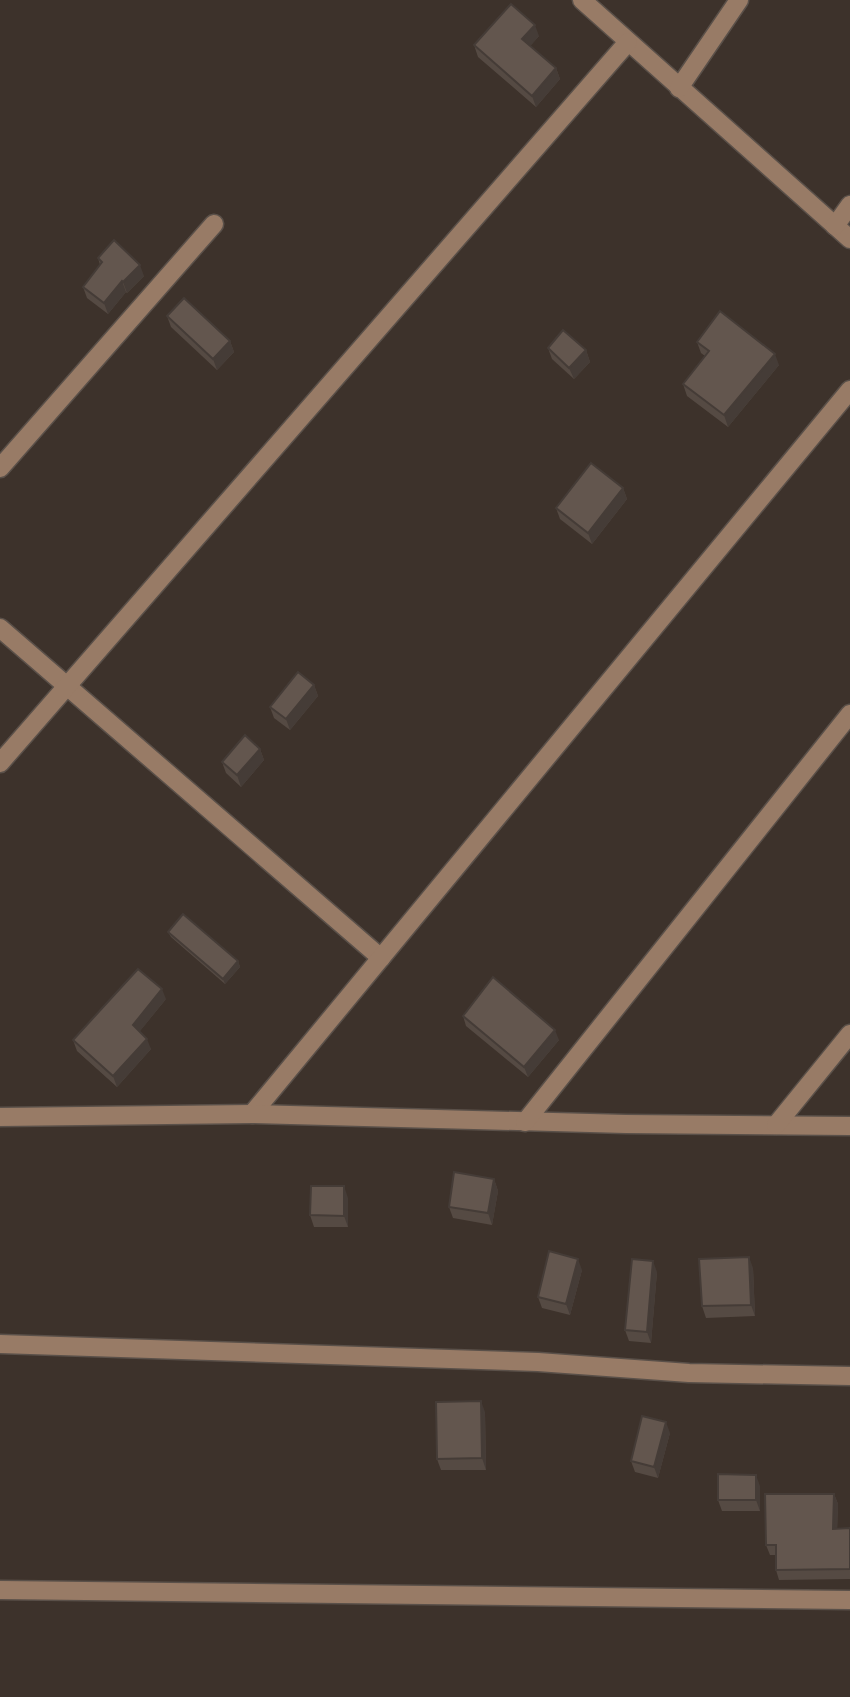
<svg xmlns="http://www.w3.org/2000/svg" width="850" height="1697" viewBox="0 0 850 1697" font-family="'Asap Condensed',sans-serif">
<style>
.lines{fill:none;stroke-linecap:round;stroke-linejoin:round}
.minor-casing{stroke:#5a5049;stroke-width:21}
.minor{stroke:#987b66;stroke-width:18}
.wall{fill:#554a43}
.shaded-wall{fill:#453c37}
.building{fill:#63564e;stroke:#453c37;stroke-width:2}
</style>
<rect width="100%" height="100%" fill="#3d322b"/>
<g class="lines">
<defs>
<g id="minor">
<polyline points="582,0 850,239"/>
<polyline points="679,88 739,0"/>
<polyline points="835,226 850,205"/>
<polyline points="0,468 214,224"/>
<polyline points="0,628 381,958"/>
<polyline points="0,763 628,42"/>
<polyline points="252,1114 850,390"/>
<polyline points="0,1117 252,1114 626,1124 850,1126"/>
<polyline points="525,1122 850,714"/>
<polyline points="776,1125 850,1034"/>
<polyline points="0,1344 538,1362 689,1373 850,1376"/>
<polyline points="0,1590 850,1600"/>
</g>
</defs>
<use href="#minor" class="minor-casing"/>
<use href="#minor" class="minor"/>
</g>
<g class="wall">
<polygon points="539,36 530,46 556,68 560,79 536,107 478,57 474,45"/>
<polygon points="98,258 144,276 127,293 126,292 108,314 87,298 83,287 100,265"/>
<polygon points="167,316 230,341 234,352 217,370 171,327"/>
<polygon points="697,342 779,365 728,427 687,396 683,384 705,356 701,353"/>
<polygon points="548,348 586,350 590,362 574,379 552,359"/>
<polygon points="623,488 627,499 592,544 560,519 556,508"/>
<polygon points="314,685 318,696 290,730 274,718 270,707"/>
<polygon points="260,749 264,760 241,787 226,773 222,762"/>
<polygon points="168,932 238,961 240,967 225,984 171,937"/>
<polygon points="166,999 139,1032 151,1049 117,1087 77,1051 73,1040"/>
<polygon points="463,1016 559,1040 528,1077 466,1026"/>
<polygon points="494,1179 498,1191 492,1225 453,1218 449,1207"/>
<polygon points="348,1198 348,1227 314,1227 310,1215"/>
<polygon points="753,1268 755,1316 706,1318 702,1306"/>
<polygon points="582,1270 570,1315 542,1308 538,1297"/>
<polygon points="657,1272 651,1343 629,1341 625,1330"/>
<polygon points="485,1412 486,1470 441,1470 437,1459"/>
<polygon points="670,1433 658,1478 635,1472 631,1461"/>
<polygon points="760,1486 760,1511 722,1511 718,1500"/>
<polygon points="834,1494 838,1504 837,1529 850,1528 850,1579 779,1580 776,1570 776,1555 770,1555 766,1545"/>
</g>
<g class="shaded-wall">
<polygon points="535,25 539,36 526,51 522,39"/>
<polygon points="556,68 560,79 536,107 532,96"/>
<polygon points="140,265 144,276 127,293 123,282"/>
<polygon points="122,281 126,292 108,314 104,303"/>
<polygon points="230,341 234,352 217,370 213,359"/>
<polygon points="586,350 590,362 574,379 569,368"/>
<polygon points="775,354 779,365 728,427 724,415"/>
<polygon points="623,488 627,499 592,544 588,533"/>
<polygon points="314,685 318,696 290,730 286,719"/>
<polygon points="260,749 264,760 241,787 237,775"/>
<polygon points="238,961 240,967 225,984 223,979"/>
<polygon points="162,989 166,999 136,1036 133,1025"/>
<polygon points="555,1030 559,1040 528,1077 524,1067"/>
<polygon points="147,1039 151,1049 117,1087 113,1076"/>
<polygon points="494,1179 498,1191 492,1225 488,1213"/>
<polygon points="344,1186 348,1198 348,1227 344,1216"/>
<polygon points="749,1257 753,1268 755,1316 751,1305"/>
<polygon points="578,1259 582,1270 570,1315 566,1304"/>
<polygon points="653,1261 657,1272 651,1343 647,1332"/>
<polygon points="481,1401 485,1412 486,1470 482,1458"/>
<polygon points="666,1422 670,1433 658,1478 654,1467"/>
<polygon points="756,1475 760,1486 760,1511 756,1500"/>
<polygon points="834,1494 838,1504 837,1539 833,1529"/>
</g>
<g class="building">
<polygon points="511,4 535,25 522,39 556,68 532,96 474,45"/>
<polygon points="114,240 140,265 123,282 122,281 104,303 83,287 102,262 98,258"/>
<polygon points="184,298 230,341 213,359 167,316"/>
<polygon points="720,311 775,354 724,415 683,384 709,351 697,342"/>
<polygon points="563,330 586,350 569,368 548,348"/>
<polygon points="591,463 623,488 588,533 556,508"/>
<polygon points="298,672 314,685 286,719 270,707"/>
<polygon points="245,735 260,749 237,775 222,762"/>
<polygon points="183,914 238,961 223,979 168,932"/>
<polygon points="138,969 162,989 133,1025 147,1039 113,1076 73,1040"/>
<polygon points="493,977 555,1030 524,1067 463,1016"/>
<polygon points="454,1172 494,1179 488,1213 449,1207"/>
<polygon points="311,1186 344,1186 344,1216 310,1215"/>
<polygon points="549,1251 578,1259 566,1304 538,1297"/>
<polygon points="749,1257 751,1305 702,1306 699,1259"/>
<polygon points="632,1259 653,1261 647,1332 625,1330"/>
<polygon points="481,1401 482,1458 437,1459 436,1402"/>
<polygon points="642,1416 666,1422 654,1467 631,1461"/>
<polygon points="718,1474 756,1475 756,1500 718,1500"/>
<polygon points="765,1494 834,1494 833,1529 850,1528 850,1569 776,1570 776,1545 766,1545"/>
</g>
</svg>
